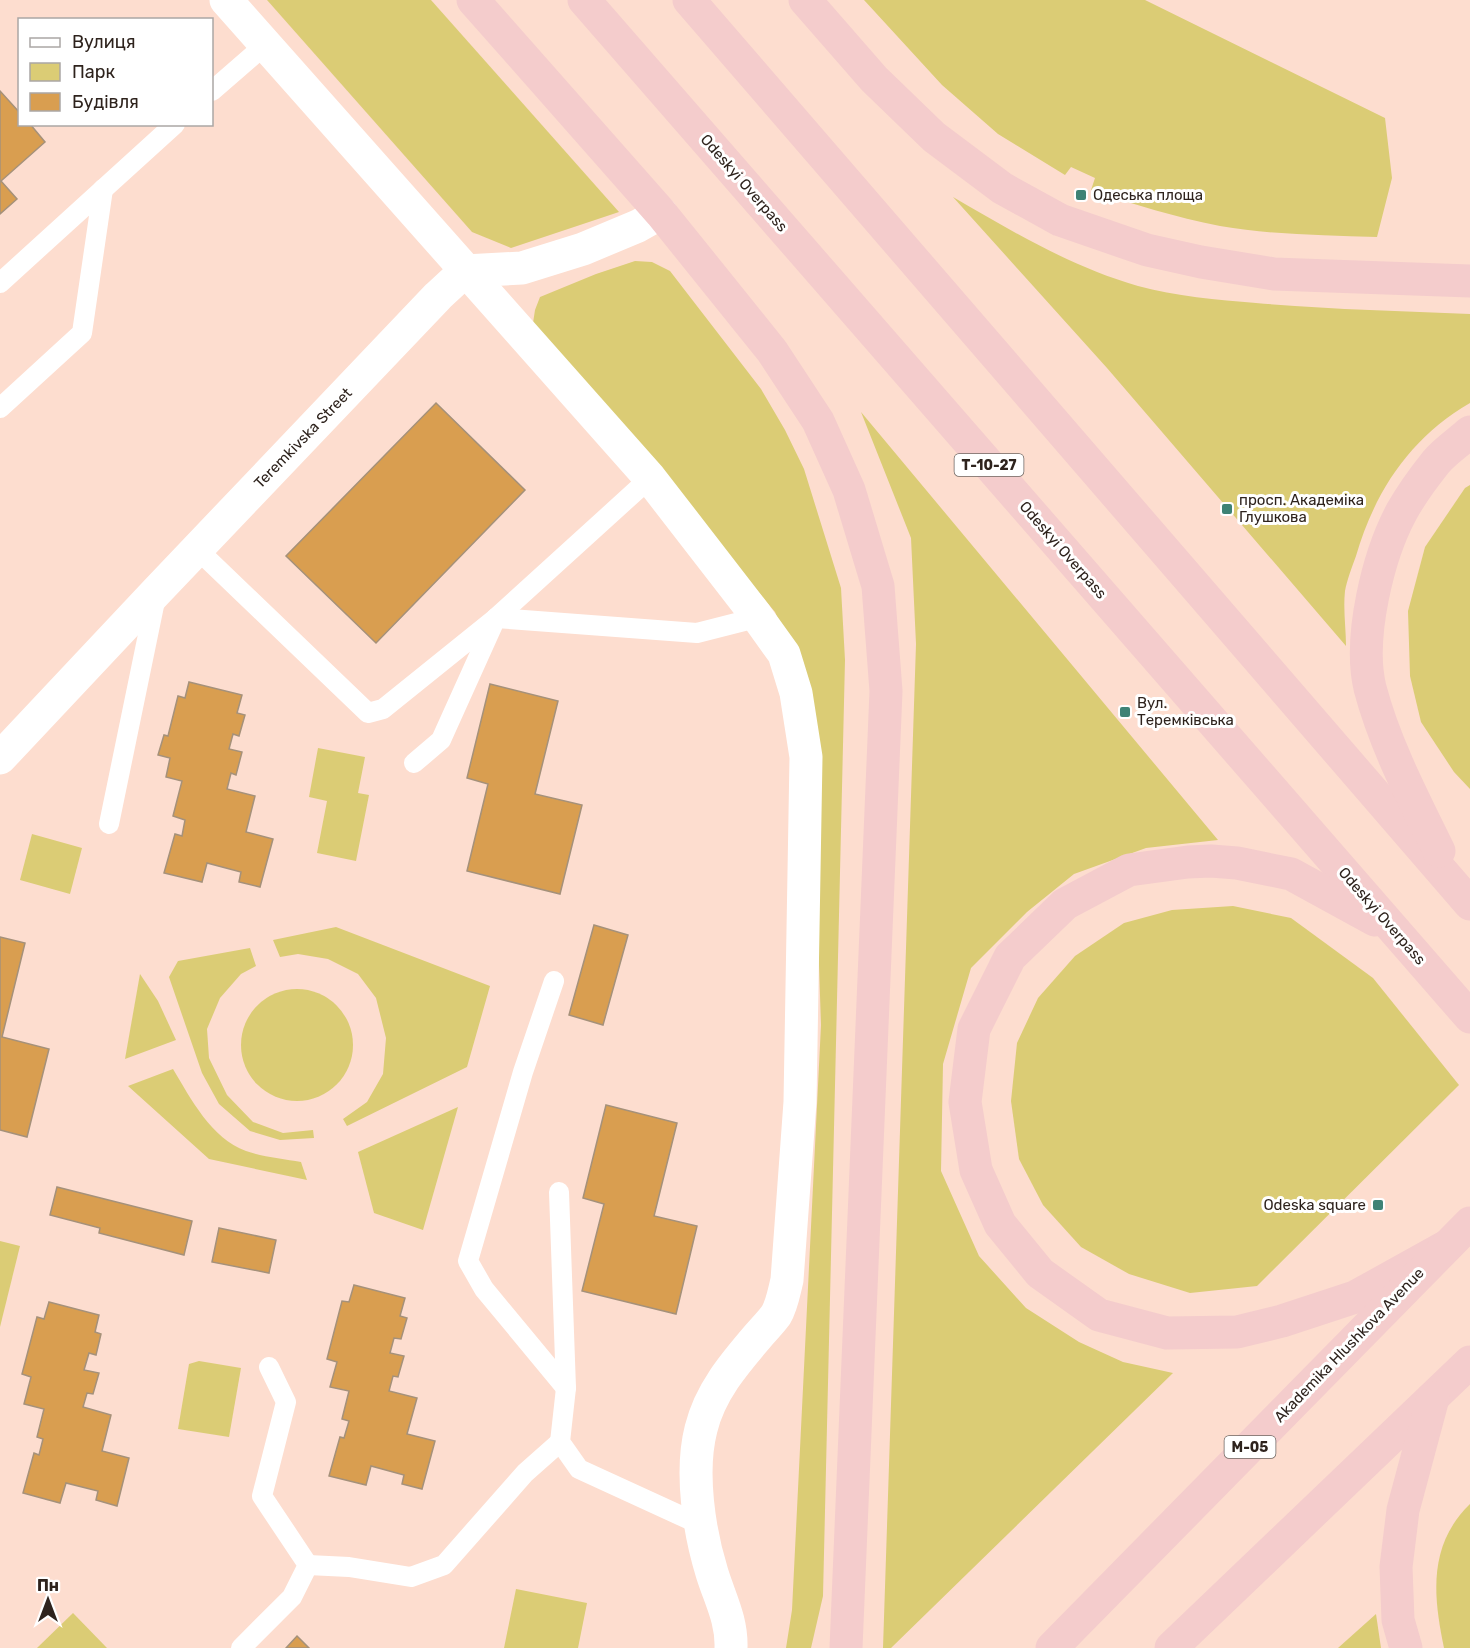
<svg xmlns="http://www.w3.org/2000/svg" width="1470" height="1648" viewBox="0 0 1470 1648" font-family="Rubik,sans-serif">
<style>
.green{fill:#dbcc75}
.building{fill:#d99e50;stroke:#a5917a;stroke-width:1.5}
.lines{fill:none;stroke-linecap:round;stroke-linejoin:round}
.service{stroke:#fff;stroke-width:20}
.minor{stroke:#fff;stroke-width:33}
.trunk{stroke:#f4cccc;stroke-width:33}
.poi-dot{fill:#3e8275;stroke:#fff;stroke-width:2}
.labels{text-anchor:middle;dominant-baseline:central;stroke-width:6;stroke-linejoin:round;paint-order:stroke}
.shield{fill:#fff;stroke:#6d6561;stroke-width:1.5}
.shield-label{font-size:14px;font-weight:bold;fill:#2e231d}
.street-label{font-size:15px;fill:#2e231d;stroke:#fff}
.poi-label{font-size:15px;fill:#2e231d;stroke:#fff;text-anchor:start}
</style>
<rect width="100%" height="100%" fill="#fdddcf"/>
<g class="green">
<polygon points="267,0 431,0 619,212 511,248 472,232"/>
<path d="M864 0H1145L1385 118 1392 178 1377 237C1325 235 1272 235 1220 226 1175 217 1135 205 1091 190L1095 178 1071 167 1065 175 998 134 942 85Z"/>
<path d="M953 197C1013 232 1072 267 1138 286 1175 296 1218 300 1256 303 1327 309 1398 311 1470 314V403C1410 438 1375 491 1356 556 1352 567 1347 580 1345 591 1343 609 1346 629 1346 646L1107 368Z"/>
<polygon points="635,261 652,262 670,271 761,389 785,430 804,469 841,588 845,660 823,1596 811,1648 786,1648 792,1610 821,1025 810,693 775,612 533,323 535,310 540,297 596,274"/>
<polygon points="861,412 1218,840 1146,848 1074,874 1027,912 971,968 943,1064 941,1171 979,1256 1026,1308 1079,1342 1123,1362 1173,1373 891,1648 883,1648 916,644 911,538"/>
<polygon points="1470,485 1470,789 1454,772 1421,722 1410,676 1408,611 1425,547 1465,488"/>
<polygon points="318,748 365,757 358,793 369,795 356,861 317,853 327,801 309,797"/>
<polygon points="32,834 82,848 70,894 20,880"/>
<polygon points="1233,906 1291,918 1373,978 1459,1085 1257,1286 1190,1293 1129,1274 1081,1247 1043,1205 1019,1159 1011,1101 1017,1043 1038,998 1075,956 1124,923 1172,910"/>
<polygon points="336,927 490,986 467,1067 347,1126 343,1119 367,1102 383,1074 386,1038 376,998 358,974 328,959 298,954 280,957 273,940"/>
<polygon points="250,948 256,966 241,974 220,998 207,1029 209,1058 227,1095 253,1122 283,1133 313,1130 314,1138 280,1140 250,1131 219,1104 202,1073 169,977 178,961"/>
<polygon points="140,974 158,1001 176,1040 125,1059"/>
<circle cx="297" cy="1045" r="56"/>
<path d="M173 1069C191 1099 211 1138 246 1151 263 1157 284 1159 301 1162L307 1180 209 1159 128 1086Z"/>
<polygon points="458,1107 423,1230 374,1213 358,1152"/>
<polygon points="0,1241 20,1246 0,1327"/>
<polygon points="199,1361 241,1368 229,1437 178,1429 189,1364"/>
<path d="M1470 1504V1648H1444C1433 1595 1428 1545 1470 1504Z"/>
<polygon points="516,1589 587,1603 578,1648 504,1648"/>
<polygon points="73,1613 107,1648 37,1648"/>
<polygon points="1376,1614 1381,1648 1338,1648"/>
</g>
<g class="building">
<polygon points="0,91 20,113 20,124 30,124 45,142 1,181 17,199 0,214"/>
<polygon points="436,403 525,490 376,643 286,556"/>
<polygon points="189,682 242,695 237,713 245,715 239,736 233,734 229,749 242,752 236,775 231,773 227,789 255,796 246,832 273,839 260,887 239,882 241,872 207,863 202,882 164,873 175,834 182,836 185,820 173,816 182,781 166,777 170,758 158,755 164,735 168,736 178,696 185,698"/>
<polygon points="490,684 558,701 535,794 582,805 560,894 467,871 488,784 467,778"/>
<polygon points="594,925 628,935 603,1025 569,1015"/>
<polygon points="0,937 25,943 2,1037 49,1049 27,1137 0,1130"/>
<polygon points="606,1105 677,1123 654,1216 697,1226 676,1314 582,1291 604,1204 583,1198"/>
<polygon points="57,1187 192,1221 184,1255 99,1233 100,1228 50,1215"/>
<polygon points="219,1228 276,1240 269,1273 212,1262"/>
<polygon points="354,1285 405,1298 400,1316 407,1318 401,1339 394,1338 390,1353 404,1356 398,1377 393,1376 389,1391 417,1398 407,1434 435,1441 422,1489 402,1484 404,1475 371,1466 366,1485 329,1476 340,1437 344,1438 349,1421 342,1419 349,1391 330,1387 337,1362 327,1359 342,1301 349,1302"/>
<polygon points="49,1302 99,1315 95,1332 101,1334 96,1355 89,1353 84,1370 99,1373 93,1394 87,1393 83,1407 111,1415 102,1451 129,1458 117,1506 96,1500 98,1491 66,1483 60,1503 23,1493 34,1453 39,1455 43,1439 37,1437 44,1409 24,1404 31,1377 22,1374 37,1317 44,1319"/>
<polygon points="297,1636 309,1648 286,1648"/>
</g>
<g class="lines">
<g class="service">
<polyline points="212,91 265,45"/>
<polyline points="0,283 175,124"/>
<polyline points="0,408 82,333 103,189"/>
<polyline points="197,549 368,713 383,709 496,618 650,478"/>
<polyline points="414,763 441,740 496,618 697,633 748,620 756,615"/>
<polyline points="109,824 156,596"/>
<polyline points="554,981 523,1072 468,1261 484,1289 566,1388"/>
<polyline points="559,1192 566,1388 560,1442 579,1469 699,1524"/>
<polyline points="308,1565 349,1567 411,1577 444,1565 525,1473 560,1442"/>
<polyline points="241,1648 292,1597 308,1565 262,1496 286,1402 269,1367"/>
</g>
<g class="minor">
<path d="M226 0 650 478 756 615 784 654 796 693 806 757 800 1102 787 1280C784 1292 782 1305 776 1315 771 1322 764 1329 758 1336 734 1364 710 1392 701 1429 690 1472 699 1531 712 1573 720 1599 732 1620 731 1648"/>
<polyline points="0,758 157,591 438,296 465,271 522,268 583,249 638,226 661,213"/>
</g>
<g class="trunk">
<polyline points="473,0 661,213 772,351 818,421 849,490 878,586 886,691 846,1648"/>
<polyline points="584,0 1470,1017"/>
<polyline points="689,0 1470,904"/>
<polyline points="805,0 874,79 934,137 1002,188 1060,220 1147,250 1201,262 1274,274 1470,281"/>
<path d="M1439 851C1413 798 1385 745 1370 688 1358 638 1378 555 1402 511 1411 495 1424 477 1436 462 1445 451 1459 442 1470 432"/>
<polyline points="1375,920 1291,874 1237,863 1211,861 1188,862 1129,870 1065,904 1010,957 974,1029 965,1102 976,1170 1000,1224 1040,1273 1099,1315 1167,1333 1237,1332 1282,1321 1355,1297 1447,1246"/>
<polyline points="1052,1648 1470,1223"/>
<polyline points="1171,1648 1470,1362"/>
<polyline points="1406,1648 1398,1620 1396,1567 1403,1510 1433,1398"/>
</g>
</g>
<g class="poi-dot">
<rect x="1075" y="189" width="12" height="12" rx="3"/>
<rect x="1221" y="503" width="12" height="12" rx="3"/>
<rect x="1119" y="706" width="12" height="12" rx="3"/>
<rect x="1372" y="1199" width="12" height="12" rx="3"/>
</g>
<g class="labels">
<g class="shield">
<rect x="954.5" y="454" width="69" height="22" rx="4.5"/>
<rect x="1224.5" y="1436" width="51" height="22" rx="4.5"/>
</g>
<g class="shield-label">
<text x="989" y="465">Т-10-27</text>
<text x="1250" y="1447">М-05</text>
</g>
<g class="street-label">
<text transform="translate(744 183) rotate(49)">Odeskyi Overpass</text>
<text transform="translate(303 438) rotate(-46)">Teremkivska Street</text>
<text transform="translate(1063 550) rotate(49)">Odeskyi Overpass</text>
<text transform="translate(1382 916) rotate(49)">Odeskyi Overpass</text>
<text transform="translate(1349 1345) rotate(-46)">Akademika Hlushkova Avenue</text>
</g>
<g class="poi-label">
<text x="1093" y="195">Одеська площа</text>
<text x="1239" y="500">просп. Академіка<tspan x="1239" dy="17">Глушкова</tspan></text>
<text x="1137" y="703">Вул.<tspan x="1137" dy="17">Теремківська</tspan></text>
<text x="1366" y="1205" text-anchor="end">Odeska square</text>
</g>
</g>
<rect x="18" y="18" width="195" height="108" fill="#ffffff" stroke="#aba7a5" stroke-width="1.5"/>
<rect x="30" y="38" width="30" height="9" fill="#ffffff" stroke="#aba7a5" stroke-width="1.5"/>
<text x="72" y="48" font-size="18" fill="#2e231d">Вулиця</text>
<rect x="30" y="63" width="30" height="18" fill="#dbcc75" stroke="#aba7a5" stroke-width="1.5"/>
<text x="72" y="78" font-size="18" fill="#2e231d">Парк</text>
<rect x="30" y="93" width="30" height="18" fill="#d99e50" stroke="#aba7a5" stroke-width="1.5"/>
<text x="72" y="108" font-size="18" fill="#2e231d">Будівля</text>
<g transform="translate(48 1600)" stroke="#ffffff" stroke-width="4.5" paint-order="stroke">
<path d="M0-4.5L10 22L0 15L-10 22Z" fill="#2e231d"/>
<text y="-9" font-size="16" font-weight="bold" text-anchor="middle" fill="#2e231d">Пн</text>
</g>
</svg>
